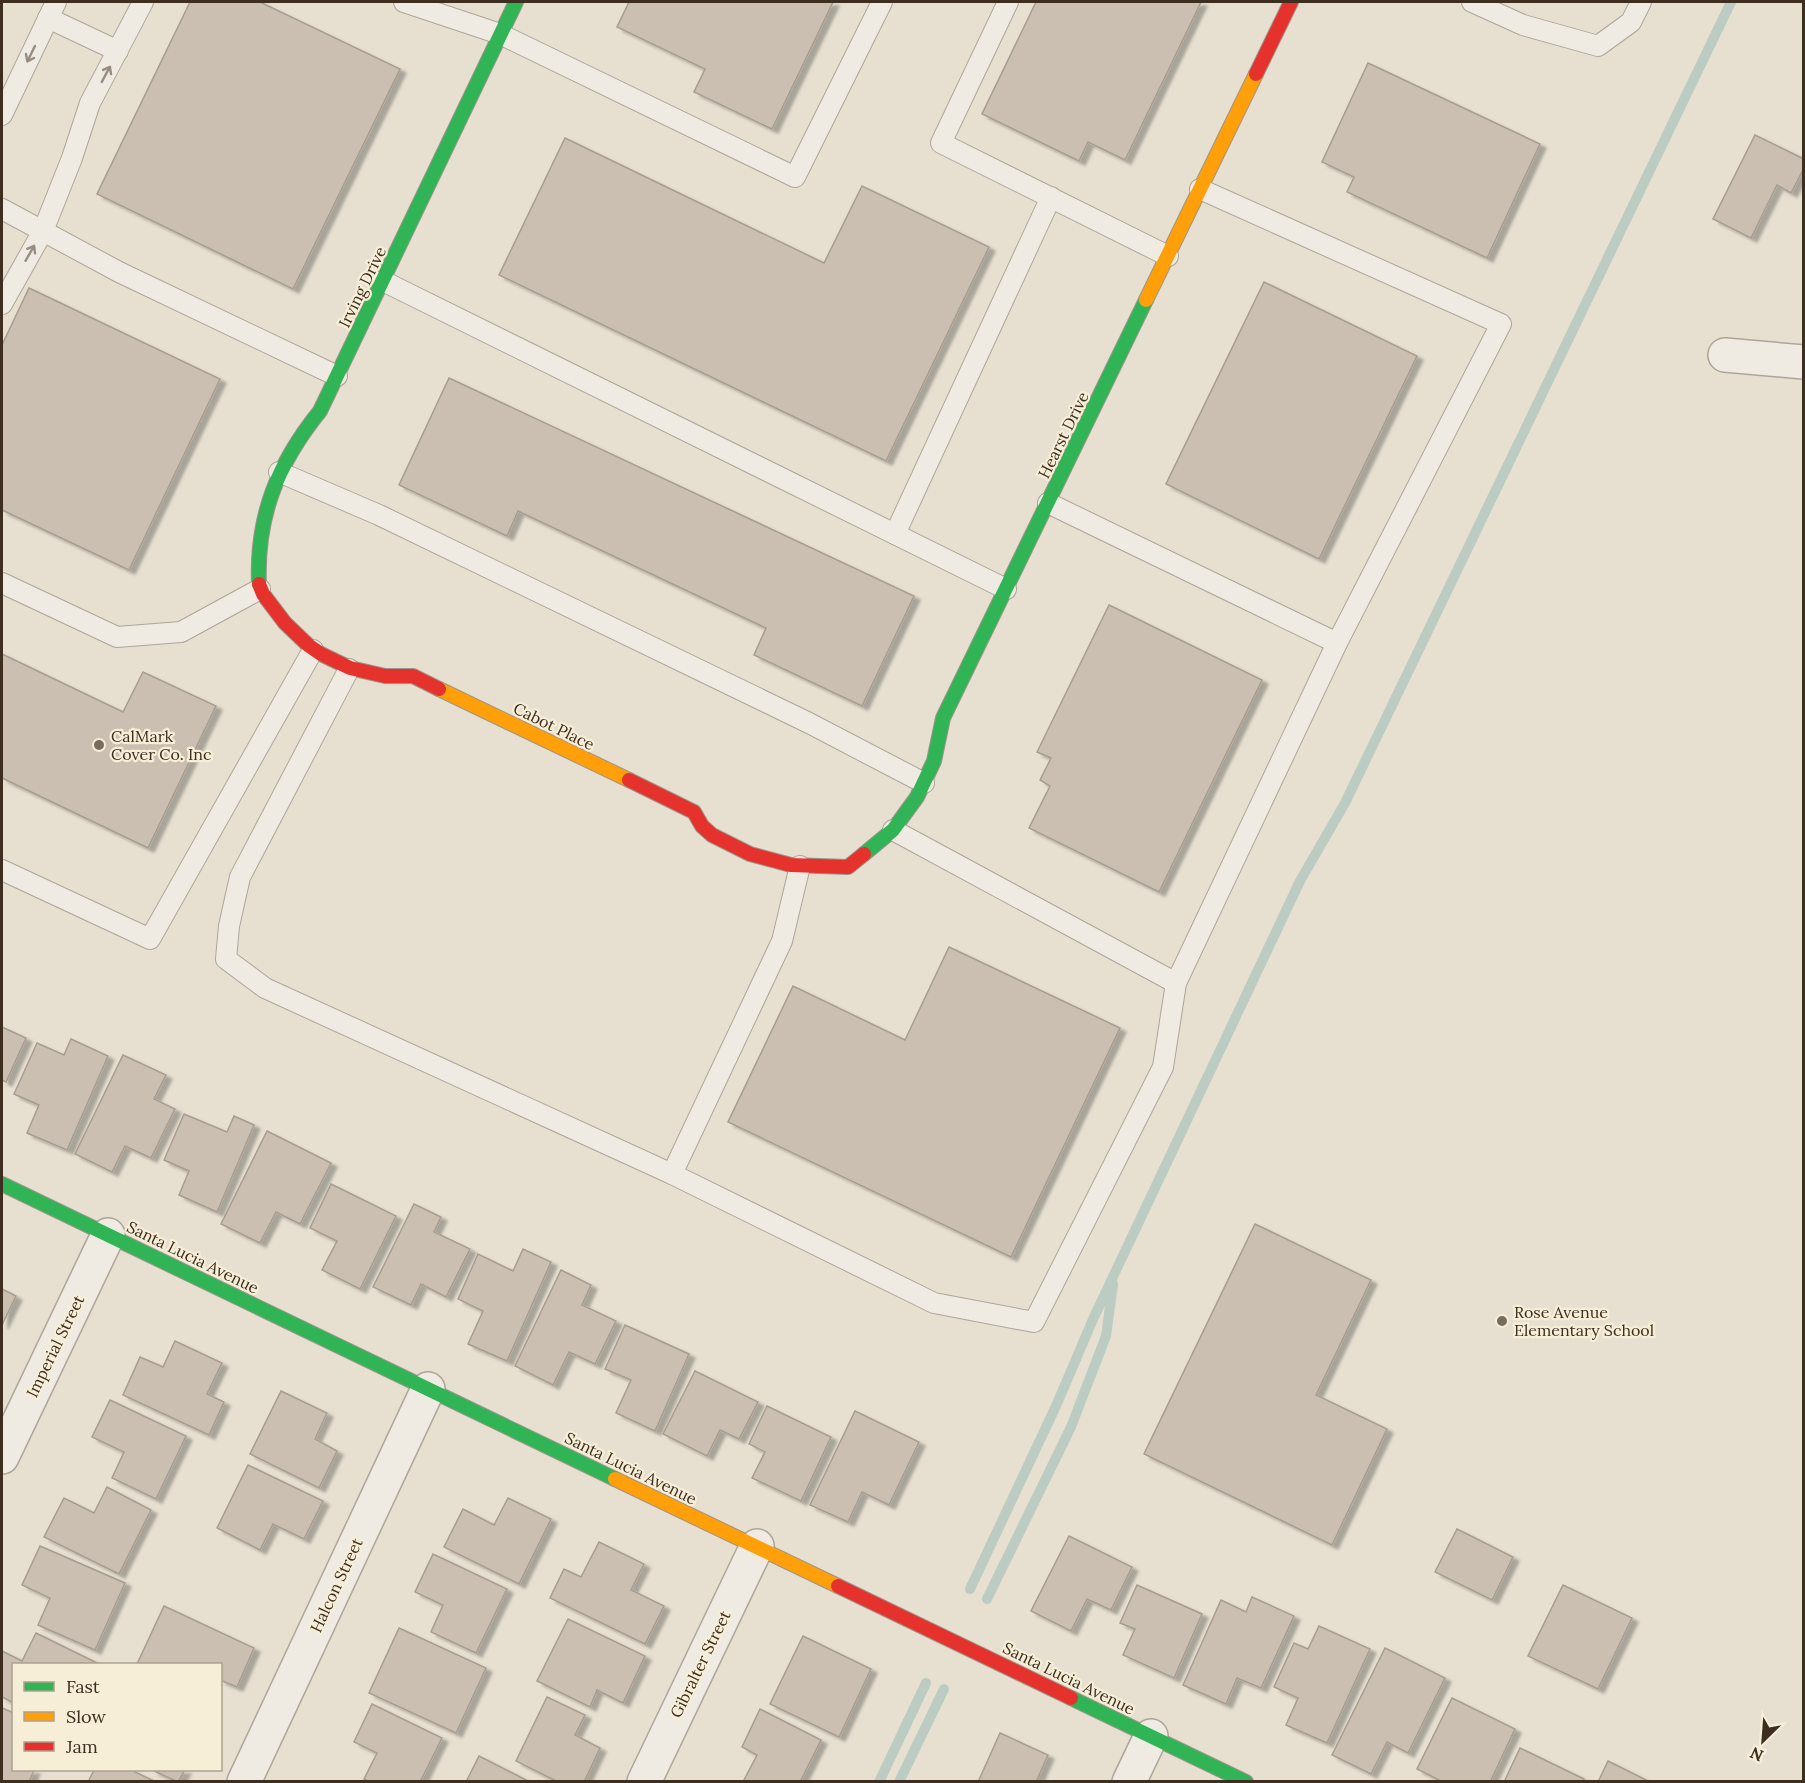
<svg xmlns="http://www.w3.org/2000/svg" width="1805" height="1783" viewBox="0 0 1805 1783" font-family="Lora,serif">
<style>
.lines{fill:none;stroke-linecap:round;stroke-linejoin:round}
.stream{stroke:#bcccc2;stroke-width:10}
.building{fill:#cbbfb2;stroke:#a89c90;stroke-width:1.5;filter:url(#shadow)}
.lane-casing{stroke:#ada599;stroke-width:22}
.street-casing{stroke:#ada599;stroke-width:36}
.fast-casing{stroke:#9c958a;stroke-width:16}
.slow-casing{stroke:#9c958a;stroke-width:16}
.jam-casing{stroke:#9c958a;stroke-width:16}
.lane{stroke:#efebe3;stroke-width:20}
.street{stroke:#efebe3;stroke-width:33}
.fast{stroke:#30b455;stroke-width:14}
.slow{stroke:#ff9f0a;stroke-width:14}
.jam{stroke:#e5322d;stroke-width:14}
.oneway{stroke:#968c82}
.poi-dot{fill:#786c5e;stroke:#f7eed8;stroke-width:2}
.labels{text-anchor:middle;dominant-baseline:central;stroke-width:4.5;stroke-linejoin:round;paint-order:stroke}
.street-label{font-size:16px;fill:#3d2e20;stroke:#f7eed8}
.poi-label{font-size:16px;fill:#3d2e20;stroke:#f7eed8;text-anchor:start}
</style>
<defs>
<filter id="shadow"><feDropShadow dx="6" dy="4" stdDeviation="1.5" flood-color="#0004"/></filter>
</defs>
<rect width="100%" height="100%" fill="#e7e0d1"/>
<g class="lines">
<g class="stream">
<polyline points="970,1589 1056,1406 1094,1317 1300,881 1345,803 1731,2"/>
<polyline points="987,1599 1071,1427 1106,1336 1113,1284"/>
<polyline points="879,1782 926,1683"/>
<polyline points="899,1782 944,1689"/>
</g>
</g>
<g class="building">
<polygon points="190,2 260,2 400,69 293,289 97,194"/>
<polygon points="629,2 833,2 772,129 694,92 705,69 617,27"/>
<polygon points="1036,2 1201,2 1125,160 1088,142 1079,161 982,114"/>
<polygon points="1368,63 1540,144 1487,258 1347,192 1354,177 1322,162"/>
<polygon points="1755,135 1804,159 1804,168 1791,193 1777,185 1751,238 1713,219"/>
<polygon points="565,138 824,263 862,186 989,247 886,461 499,275"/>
<polygon points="1264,282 1417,356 1319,559 1166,484"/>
<polygon points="29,288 220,379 129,570 2,510 2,345"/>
<polygon points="449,378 914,596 862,706 754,655 766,628 518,511 507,536 399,485"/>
<polygon points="1109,605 1262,680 1159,892 1029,828 1050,786 1040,780 1051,758 1037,752"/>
<polygon points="2,654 123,712 143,672 216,706 148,848 2,778"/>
<polygon points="949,947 1120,1028 1011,1257 728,1122 793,986 905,1040"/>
<polygon points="2,1027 26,1038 6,1082 2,1080"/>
<polygon points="71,1039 108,1056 67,1150 27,1133 39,1105 14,1094 37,1043 64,1055"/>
<polygon points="123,1055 166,1075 154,1099 175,1109 151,1158 125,1146 112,1172 75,1154"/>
<polygon points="184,1114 227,1132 234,1116 254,1125 217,1212 179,1195 189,1171 164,1160"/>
<polygon points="267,1131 331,1163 300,1224 276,1212 260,1243 221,1224"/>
<polygon points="331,1184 396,1216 360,1289 322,1270 337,1241 310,1228"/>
<polygon points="414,1204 441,1217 434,1232 470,1249 446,1297 421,1284 411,1305 373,1287"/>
<polygon points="1255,1224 1371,1280 1316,1395 1387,1429 1332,1545 1144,1454"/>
<polygon points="523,1249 551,1262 507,1361 468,1344 483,1311 458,1299 478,1254 513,1271"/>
<polygon points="561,1270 591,1285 582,1305 616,1321 595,1364 569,1352 553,1385 515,1366"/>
<polygon points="2,1289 16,1296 2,1325"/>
<polygon points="625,1325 689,1354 655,1431 616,1413 631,1380 605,1369"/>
<polygon points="175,1341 222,1363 207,1394 224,1402 209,1435 123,1395 140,1357 163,1367"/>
<polygon points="695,1371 758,1402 739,1439 720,1430 707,1456 663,1434"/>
<polygon points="281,1391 327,1413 315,1439 337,1451 319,1488 250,1454"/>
<polygon points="110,1400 186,1436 156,1499 112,1478 124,1452 92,1437"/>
<polygon points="767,1406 831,1437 801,1501 752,1478 765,1452 749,1444"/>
<polygon points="855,1411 919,1442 889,1505 862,1492 848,1522 810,1505"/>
<polygon points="248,1465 323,1501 304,1539 273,1524 260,1550 217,1528"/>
<polygon points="107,1487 151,1510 119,1574 44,1537 64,1498 94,1513"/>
<polygon points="508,1498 551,1519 519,1584 444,1547 463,1509 494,1525"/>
<polygon points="1457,1529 1513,1557 1492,1600 1435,1572"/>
<polygon points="1069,1536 1132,1567 1111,1610 1087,1599 1071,1631 1031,1611"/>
<polygon points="599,1542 644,1564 631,1590 664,1606 645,1644 550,1598 564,1569 581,1577"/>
<polygon points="40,1546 125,1583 95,1650 38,1625 50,1598 22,1585"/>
<polygon points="433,1554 507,1589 476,1653 431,1632 443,1605 415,1592"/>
<polygon points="1137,1585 1202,1614 1174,1678 1123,1655 1135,1629 1120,1623"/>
<polygon points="1563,1585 1632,1618 1598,1689 1528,1656"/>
<polygon points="1252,1597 1294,1616 1261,1688 1237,1678 1226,1704 1183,1685 1221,1600 1246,1612"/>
<polygon points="164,1606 254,1648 237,1687 220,1680 220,1664 137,1664"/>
<polygon points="568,1619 645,1656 623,1703 597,1690 590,1707 537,1681"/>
<polygon points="1319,1626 1370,1649 1327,1743 1286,1725 1298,1698 1274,1687 1294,1643 1308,1649"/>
<polygon points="399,1628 486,1668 456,1733 369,1693"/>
<polygon points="36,1633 99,1664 14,1664 14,1703 2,1697 2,1651 22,1661"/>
<polygon points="803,1636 871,1669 839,1737 770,1704"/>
<polygon points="1385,1648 1445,1678 1408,1753 1387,1742 1371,1774 1332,1755"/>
<polygon points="547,1697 585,1715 575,1735 600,1748 584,1782 558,1782 516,1761"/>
<polygon points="1452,1698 1515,1729 1490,1782 1443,1782 1417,1769"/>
<polygon points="372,1704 442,1738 420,1782 369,1782 364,1779 377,1753 354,1742"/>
<polygon points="2,1708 14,1713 14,1770 34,1770 29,1782 2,1782"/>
<polygon points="760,1709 821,1740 800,1782 748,1782 744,1780 757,1755 742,1747"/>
<polygon points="1000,1733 1048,1755 1036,1782 978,1782"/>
<polygon points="1520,1748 1584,1779 1583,1782 1504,1782"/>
<polygon points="479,1756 530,1782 471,1782 467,1780"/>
<polygon points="1608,1761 1650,1782 1598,1782"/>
<polygon points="94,1770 131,1770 156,1782 88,1782"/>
<polygon points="152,1770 185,1770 178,1782"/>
</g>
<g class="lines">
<defs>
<g id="lane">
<polyline points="404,2 500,34 795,177 882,2"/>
<polyline points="1008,2 941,143 1168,256"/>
<polyline points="1472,2 1523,25 1598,46 1631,22 1641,2"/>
<polyline points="48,18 118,51"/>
<polyline points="2,115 56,2"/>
<polyline points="2,209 119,272 337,376"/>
<polyline points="383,281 1006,589"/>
<polyline points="2,304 43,231 72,158 90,103 143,2"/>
<polyline points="279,472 379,515 809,723 924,783"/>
<polyline points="1048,503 1337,643 1501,324 1200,189"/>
<polyline points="895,534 1051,197"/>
<polyline points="2,583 117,637 181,632 260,589"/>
<polyline points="349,669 240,877 229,926 226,959 265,988 672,1174"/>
<polyline points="893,830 1176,983 1337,643"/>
<polyline points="800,866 782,941 672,1174 934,1303 1034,1322 1163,1067 1176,983"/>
<polyline points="2,870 150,939 313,650"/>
</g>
<g id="street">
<polyline points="1725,355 1804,362"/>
<polyline points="2,1457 108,1235"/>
<polyline points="244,1782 428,1389"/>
<polyline points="644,1782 757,1546"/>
<polyline points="1129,1782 1151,1736"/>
</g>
<g id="fast">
<path d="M259 584C256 516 278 463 320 411L516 2"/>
<polyline points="864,854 893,830 917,797 934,761 943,718 1146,300"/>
<polyline points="2,1184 615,1479"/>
<polyline points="1071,1698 1246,1782"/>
</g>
<g id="slow">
<polyline points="1146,300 1256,74"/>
<polyline points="439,689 629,780"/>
<polyline points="615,1479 838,1586"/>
</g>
<g id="jam">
<polyline points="1256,74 1291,2"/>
<polyline points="259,584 263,594 285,623 308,645 321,654 350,668 385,676 413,676 439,689"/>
<polyline points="629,780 694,812 702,826 712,835 750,854 791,865 848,867 864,854"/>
<polyline points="838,1586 1071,1698"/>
</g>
</defs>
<use href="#lane" class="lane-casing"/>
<use href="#street" class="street-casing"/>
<use href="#fast" class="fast-casing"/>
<use href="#slow" class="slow-casing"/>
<use href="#jam" class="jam-casing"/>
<use href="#lane" class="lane"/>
<use href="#street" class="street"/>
<use href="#fast" class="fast"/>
<use href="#slow" class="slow"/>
<use href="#jam" class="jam"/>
</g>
<defs><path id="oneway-shaft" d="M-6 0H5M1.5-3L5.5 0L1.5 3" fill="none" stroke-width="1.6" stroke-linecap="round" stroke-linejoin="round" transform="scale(1.5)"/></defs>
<g class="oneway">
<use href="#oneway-shaft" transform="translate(31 54) rotate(116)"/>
<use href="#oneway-shaft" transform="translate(106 74) rotate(-62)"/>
<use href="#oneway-shaft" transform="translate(30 253) rotate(-60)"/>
</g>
<g class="poi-dot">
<circle cx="99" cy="745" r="6"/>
<circle cx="1502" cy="1321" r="6"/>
</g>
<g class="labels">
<g class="street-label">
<text transform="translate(362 287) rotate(-64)">Irving Drive</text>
<text transform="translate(1063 435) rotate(-64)">Hearst Drive</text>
<text transform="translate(554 726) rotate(26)">Cabot Place</text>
<text transform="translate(193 1257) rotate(26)">Santa Lucia Avenue</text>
<text transform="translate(55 1346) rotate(-64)">Imperial Street</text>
<text transform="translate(631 1468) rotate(26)">Santa Lucia Avenue</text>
<text transform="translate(336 1585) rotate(-65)">Halcon Street</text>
<text transform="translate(700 1664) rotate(-64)">Gibralter Street</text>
<text transform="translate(1069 1678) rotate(26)">Santa Lucia Avenue</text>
</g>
<g class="poi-label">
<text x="111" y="736">CalMark<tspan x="111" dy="18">Cover Co. Inc</tspan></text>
<text x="1514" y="1312">Rose Avenue<tspan x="1514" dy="18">Elementary School</tspan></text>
</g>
</g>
<rect width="1805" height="1783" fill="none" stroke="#3d2e20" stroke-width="6"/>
<rect x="12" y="1663" width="210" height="108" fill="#f7eed8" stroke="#ada18e" stroke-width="1.5"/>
<rect x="24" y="1682" width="30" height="9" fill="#30b455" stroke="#ada18e" stroke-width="1.5"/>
<text x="66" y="1693" font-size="18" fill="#3d2e20">Fast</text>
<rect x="24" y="1712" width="30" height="9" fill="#ff9f0a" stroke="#ada18e" stroke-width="1.5"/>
<text x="66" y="1723" font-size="18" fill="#3d2e20">Slow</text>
<rect x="24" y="1742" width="30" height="9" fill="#e5322d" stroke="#ada18e" stroke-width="1.5"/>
<text x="66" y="1753" font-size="18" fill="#3d2e20">Jam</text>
<g transform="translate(1763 1741) rotate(205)" stroke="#f7eed8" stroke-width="4.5" paint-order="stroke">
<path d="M0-4.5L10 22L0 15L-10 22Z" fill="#3d2e20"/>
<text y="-9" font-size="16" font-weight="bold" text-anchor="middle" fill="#3d2e20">N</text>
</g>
</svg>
